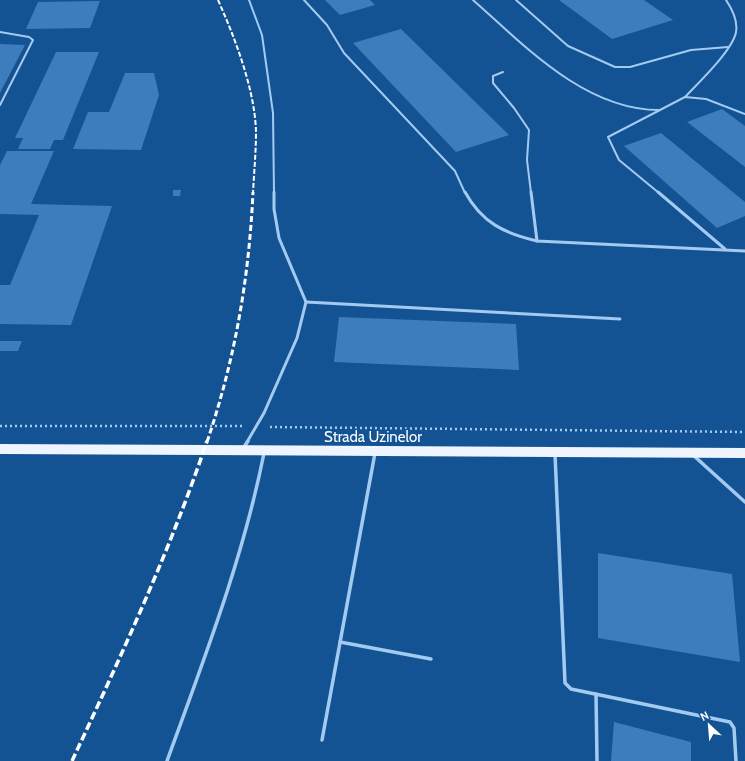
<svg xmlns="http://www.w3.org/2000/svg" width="745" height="761" viewBox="0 0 745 761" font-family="Cabin,sans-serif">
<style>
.building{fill:#3d7dbb}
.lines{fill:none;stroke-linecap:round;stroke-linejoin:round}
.path{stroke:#a3cbf2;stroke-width:2.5;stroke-dasharray:2 3;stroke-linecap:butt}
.lane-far2{stroke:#a3cbf2;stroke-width:2}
.lane-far1{stroke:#a3cbf2;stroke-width:3}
.lane{stroke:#a3cbf2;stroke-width:3.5}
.primary{fill:#eef5ff;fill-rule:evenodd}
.rail-far2{stroke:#fff;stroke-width:2;stroke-dasharray:5 2;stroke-linecap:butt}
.rail-far1{stroke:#fff;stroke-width:3;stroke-dasharray:6 3;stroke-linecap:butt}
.rail{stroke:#fff;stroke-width:3.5;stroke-dasharray:8 3.5;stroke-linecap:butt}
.labels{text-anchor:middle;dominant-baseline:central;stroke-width:3;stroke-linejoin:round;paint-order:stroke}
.street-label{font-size:15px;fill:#fff;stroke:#145393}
</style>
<rect width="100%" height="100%" fill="#145393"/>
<g class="building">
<polygon points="325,0 370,0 375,5 340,15"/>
<polygon points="559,0 644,0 673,20 612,39"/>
<polygon points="100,1 90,28 26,29 38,2"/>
<polygon points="401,29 509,135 456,152 353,43"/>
<polygon points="0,44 25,45 0,93"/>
<polygon points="56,52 99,52 63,140 54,140 50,149 18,149 23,138 15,138"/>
<polygon points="125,73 154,73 159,95 141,150 73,149 88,112 109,112"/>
<polygon points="722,109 745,126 745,167 687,122"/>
<polygon points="661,133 745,202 745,216 717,228 624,146"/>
<polygon points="7,151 54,151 31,204 112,206 71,325 0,324 0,285 10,285 39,215 0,214 0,165"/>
<polygon points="173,190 181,190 180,196 173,196"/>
<polygon points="339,317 516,324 519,370 334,362"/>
<polygon points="0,341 22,341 18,351 0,351"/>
<polygon points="598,553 732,574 740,662 598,638"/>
<polygon points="614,722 691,742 691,761 611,761"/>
</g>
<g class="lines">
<g class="path">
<polyline points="0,426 243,426"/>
<polyline points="270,427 745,432"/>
</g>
<g class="lane-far2">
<polyline points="249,0 262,35 273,113 274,193"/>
<polyline points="304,0 327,25 344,53 455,171 465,193"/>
<path d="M473 0C525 46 585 110 659 110"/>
<polyline points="516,0 568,46 615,67 630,67 691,50 728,47"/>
<polyline points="0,32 29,37 33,40 0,105"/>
<polyline points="503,72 493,76 493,83 514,108 529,130 527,160 531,193"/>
<path d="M685 97C698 83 733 50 736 32 738 21 732 9 726 0"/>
<polyline points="659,193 619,160 608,137 685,97 706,99 745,114"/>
</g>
<g class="lane-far1">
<path d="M465 192C482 223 504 233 537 241L745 251"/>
<polyline points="531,192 537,241"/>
<polyline points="658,192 725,249"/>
<polyline points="306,302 620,319"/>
<polyline points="247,442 264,413 297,338 306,302 279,238 274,209 274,192"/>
</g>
<g class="lane">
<polyline points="244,447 248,441"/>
<polyline points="555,454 565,683 571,689 730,722 734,728 736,761"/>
<polyline points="693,455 745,502"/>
<polyline points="340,642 431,659"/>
<polyline points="596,694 597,761"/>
<polyline points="322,740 375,453"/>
<path d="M167 761C204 659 243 559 264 453"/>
</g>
<polygon class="primary" points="0,444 745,448 745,458 0,454"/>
<path class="rail-far2" d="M218 0C235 38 255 90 256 132 256 152 254 173 253 193"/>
<path class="rail-far1" d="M207 442C235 359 249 279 253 192"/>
<path class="rail" d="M72 761C121 656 170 551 207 441"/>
</g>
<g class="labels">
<g class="street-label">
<text x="373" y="437">Strada Uzinelor</text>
</g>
</g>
<g transform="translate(709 725) rotate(334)" stroke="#145393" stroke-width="3" paint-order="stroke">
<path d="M0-3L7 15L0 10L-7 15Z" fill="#ffffff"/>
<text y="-6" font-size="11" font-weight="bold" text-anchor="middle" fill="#ffffff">N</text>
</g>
</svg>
